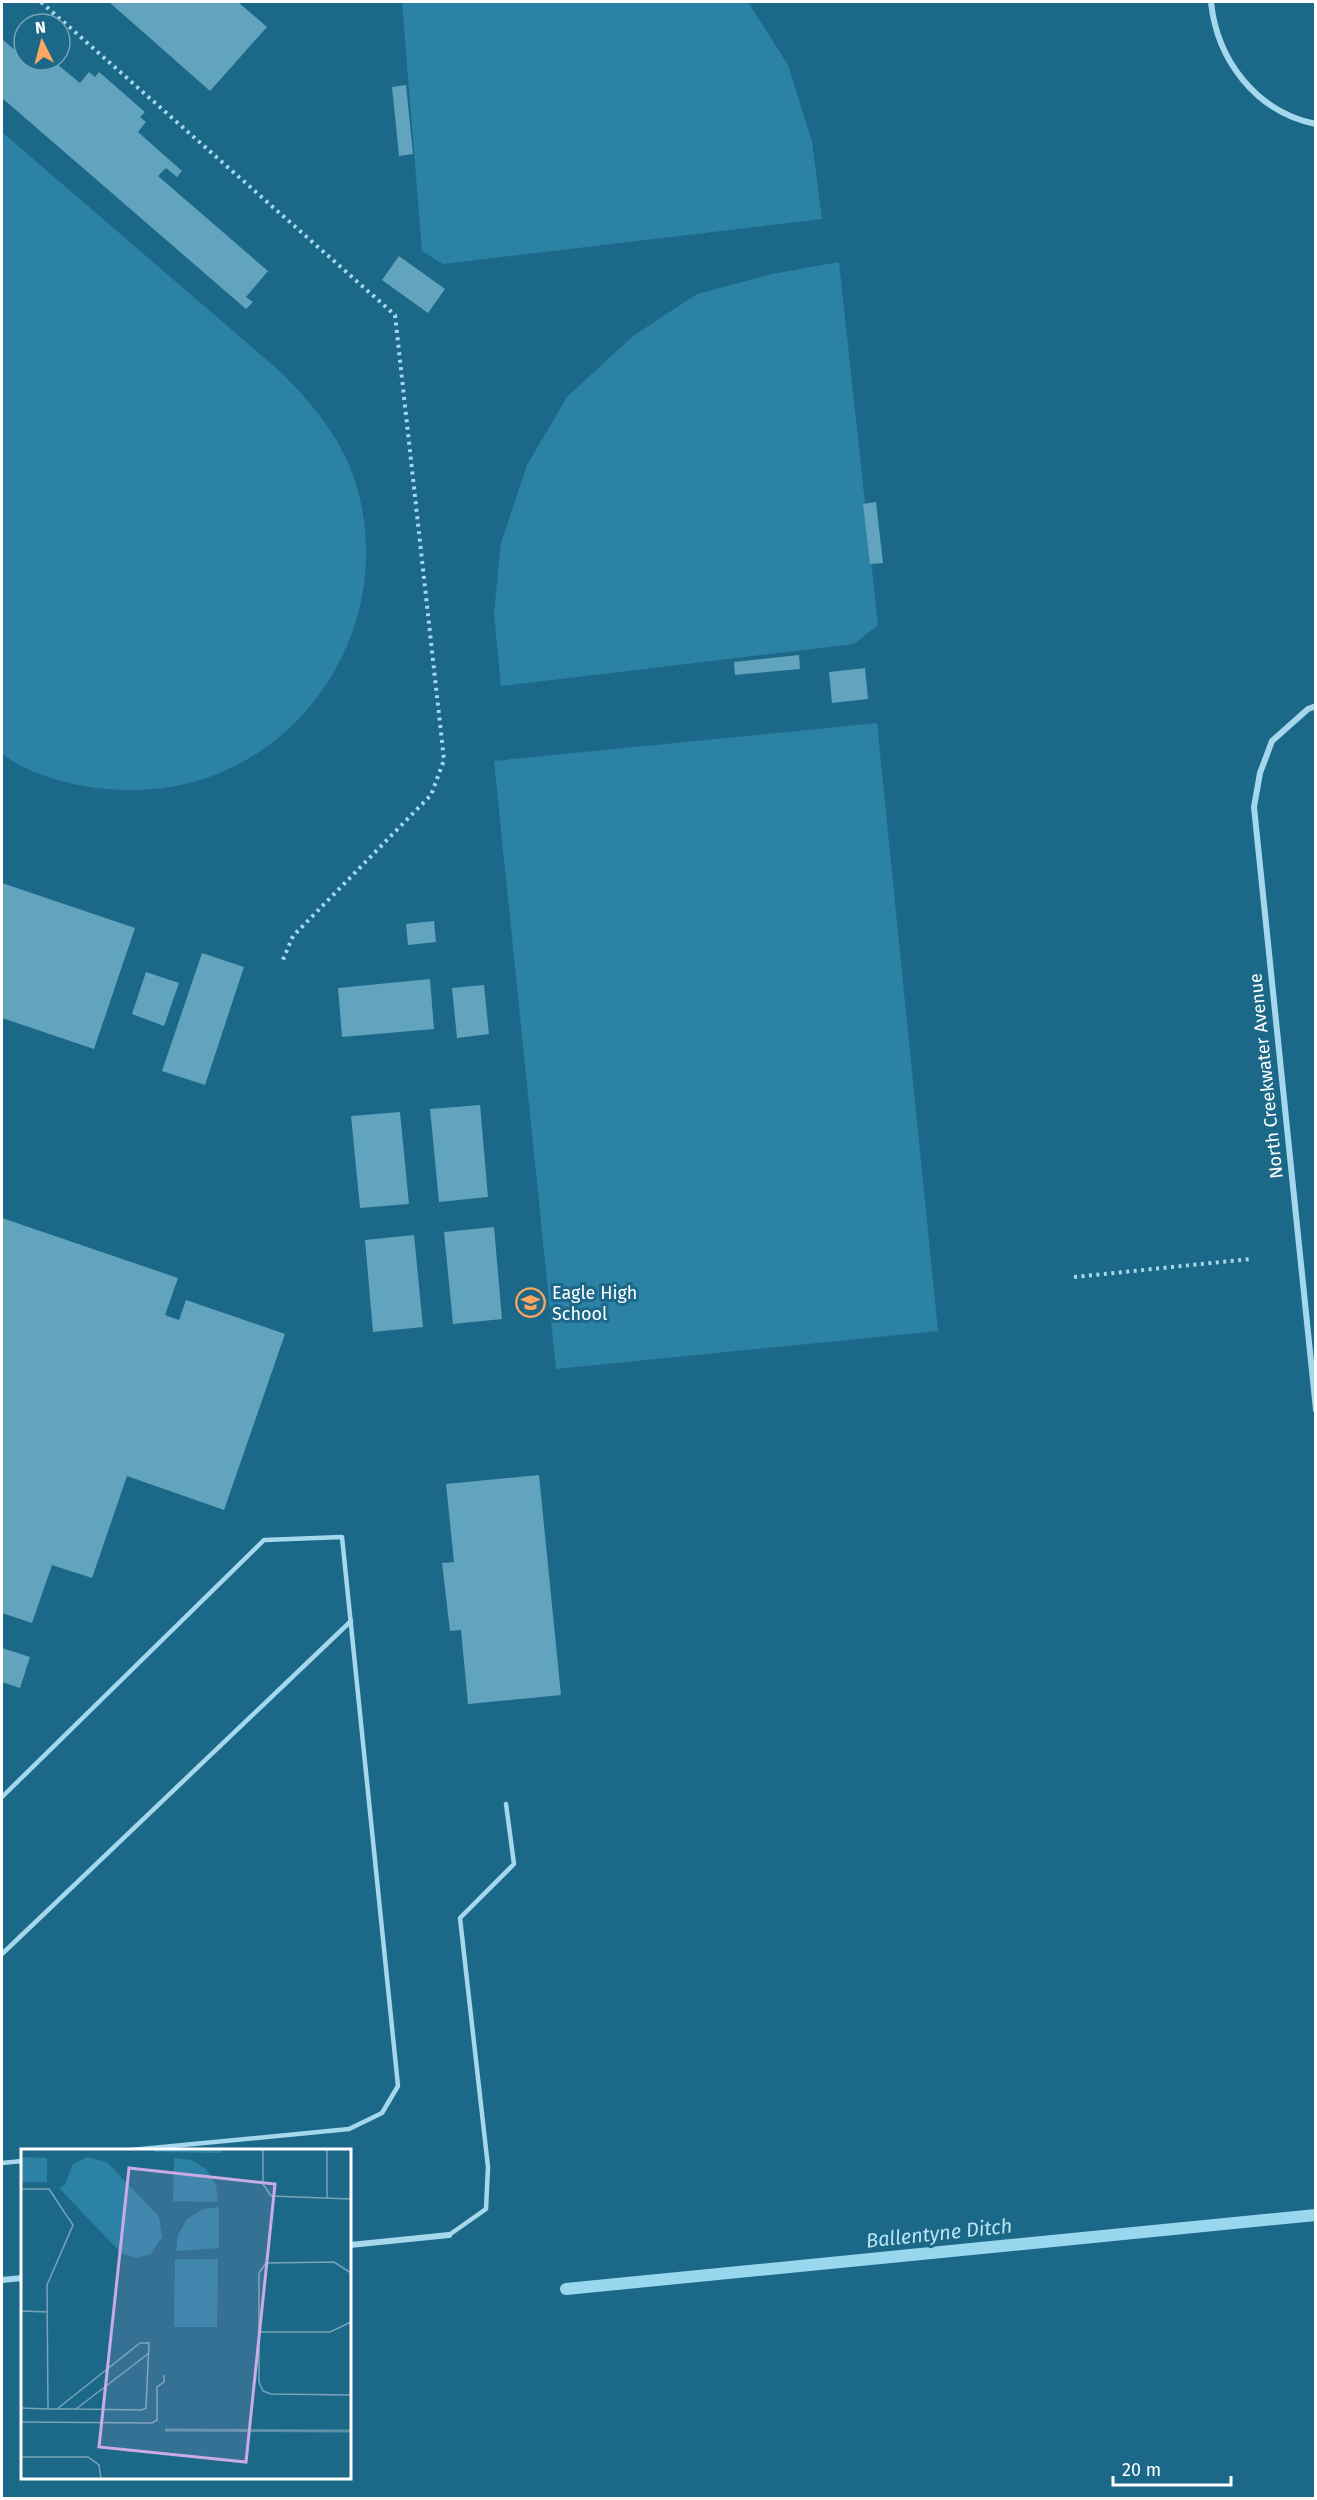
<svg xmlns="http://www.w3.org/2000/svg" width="1317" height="2500" viewBox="0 0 1317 2500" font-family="'Fira Sans',sans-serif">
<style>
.green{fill:#2c82a5}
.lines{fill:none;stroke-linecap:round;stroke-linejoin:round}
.stream{stroke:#98d7ee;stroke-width:12}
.building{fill:#62a3bd}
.path{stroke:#a5d8ec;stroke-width:4;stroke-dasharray:3 4.5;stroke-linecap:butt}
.lane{stroke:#a5d8ec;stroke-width:4.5}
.street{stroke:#a5d8ec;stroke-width:6}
.labels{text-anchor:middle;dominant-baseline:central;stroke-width:6;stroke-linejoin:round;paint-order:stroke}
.street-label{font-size:18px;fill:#fff;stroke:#1c6888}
.poi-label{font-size:18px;fill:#fff;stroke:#1c6888;text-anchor:start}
.water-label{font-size:20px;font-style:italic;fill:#b9e4f4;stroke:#1c6888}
.inset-river{fill:none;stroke:#5c91a6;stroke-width:3}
.inset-road{fill:none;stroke:#77a4b8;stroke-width:1.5}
.view{fill:#caabe5;fill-opacity:0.15;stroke:#caabe5;stroke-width:3}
.inset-edge{fill:none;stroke:#fff;stroke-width:3}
</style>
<rect width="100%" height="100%" fill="#1c6888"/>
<g class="green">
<polygon points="402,2 748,2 788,65 812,142 822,219 443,264 422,251"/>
<path d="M2 132 283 374C316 408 346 444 358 491 398 642 284 794 126 790 83 789 37 779 2 754Z"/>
<polygon points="839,262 878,625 854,644 501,686 494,614 501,543 527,465 567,397 633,336 697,294 772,274"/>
<polygon points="877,723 938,1331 556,1369 494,761"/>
</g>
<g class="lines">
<polyline class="stream" points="566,2289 1316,2215"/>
</g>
<g class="building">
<polygon points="109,2 238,2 267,27 210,91"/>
<polygon points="2,39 36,68 43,60 52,60 80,83 89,72 95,77 99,72 145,112 140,117 146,122 138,132 182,171 177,177 166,168 158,176 268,271 246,297 253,302 246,309 2,98"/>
<polygon points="406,85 413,154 399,156 392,87"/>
<polygon points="399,256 445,289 428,313 382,280"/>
<polygon points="876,502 883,563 870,564 863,504"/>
<polygon points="799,655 800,669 735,675 734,662"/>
<polygon points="865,668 868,699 832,703 829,672"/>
<polygon points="2,883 135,928 94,1049 2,1018"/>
<polygon points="434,921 436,942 408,945 406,924"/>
<polygon points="202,953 244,967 205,1085 162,1071"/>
<polygon points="146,972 179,983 164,1026 132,1014"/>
<polygon points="430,979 434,1029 342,1037 338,988"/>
<polygon points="484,985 489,1034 457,1038 452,988"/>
<polygon points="480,1105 488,1197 439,1202 430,1109"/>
<polygon points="400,1112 409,1204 360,1208 351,1116"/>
<polygon points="2,1218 178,1278 165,1315 179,1320 186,1300 285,1334 224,1510 127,1476 92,1578 52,1565 32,1623 2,1613"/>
<polygon points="494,1227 502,1319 453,1324 444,1232"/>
<polygon points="414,1235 423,1327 373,1332 365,1240"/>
<polygon points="539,1475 561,1695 468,1704 461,1630 450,1631 442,1563 454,1562 446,1484"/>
<polygon points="2,1648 30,1657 20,1688 2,1682"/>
</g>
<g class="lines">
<g class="path">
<polyline points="41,2 395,315 444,760 431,795 293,936 282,962"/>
<polyline points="1074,1277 1251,1259"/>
</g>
<g class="lane">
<polyline points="2,1797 264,1540 342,1537 398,2086 382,2113 349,2129 131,2150"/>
<polyline points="2,1954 351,1621"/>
<polyline points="2,2163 22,2161"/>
<polyline points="449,2235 486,2209 488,2167 460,1918 514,1864 506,1804"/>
</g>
<g class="street">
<path d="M1211 2C1217 60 1256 112 1316 124"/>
<polyline points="1316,706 1308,709 1272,741 1260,773 1254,807 1316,1410"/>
<polyline points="350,2245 449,2235"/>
<polyline points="2,2280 22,2278"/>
</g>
</g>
<defs>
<symbol id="school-ring" viewBox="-11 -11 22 22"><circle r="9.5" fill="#1c6888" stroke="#fda662" stroke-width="1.5"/><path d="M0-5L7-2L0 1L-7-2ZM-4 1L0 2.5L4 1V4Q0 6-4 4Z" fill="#fda662"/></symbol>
</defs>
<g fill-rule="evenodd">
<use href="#school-ring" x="514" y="1286" width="33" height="33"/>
</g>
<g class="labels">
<g class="street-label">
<text transform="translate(1266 1076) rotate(-96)">North Creekwater Avenue</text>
</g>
<g class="poi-label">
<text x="552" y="1293">Eagle High<tspan x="552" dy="21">School</tspan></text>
</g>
<g class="water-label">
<text transform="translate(939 2233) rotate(-6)">Ballentyne Ditch</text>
</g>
</g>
<g transform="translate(21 2149)">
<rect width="330" height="330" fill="#1c6888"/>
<path d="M131 0H201V4L134 3ZM0 8 26 9V33H0ZM66 8 86 13 138 68 141 88 130 105 115 109 100 104 38 39 44 36 52 15ZM153 9 170 11 185 20 195 36 197 53 152 52ZM198 58V99L155 102 157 86 166 70 182 60ZM154 110H197L196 178H153Z" fill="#2c82a5"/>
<path class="inset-river" d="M144 281 330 282"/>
<path class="inset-road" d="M242 0V35L250 47 330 50M0 40H28L52 76 26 136 27 260 0 259M306 49V0M330 124 313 113 245 114 238 124V233L242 242 250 245 330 246M0 162 26 163M238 183H309L330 173M27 260H55L121 261 125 259 128 194H119L36 260M55 260 128 204M0 273 131 274 136 271V238L143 233V226M0 308H67L78 316 80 330"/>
<path class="view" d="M108 19 254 35 225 313 78 298Z"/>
<rect width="330" height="330" class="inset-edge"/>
</g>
<rect width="1317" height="2500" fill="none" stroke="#ffffff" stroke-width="6"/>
<g transform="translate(42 42) rotate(354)"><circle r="28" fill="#1c6888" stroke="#77a4b8" stroke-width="1.5"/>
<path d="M0-4.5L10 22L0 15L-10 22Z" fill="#fda662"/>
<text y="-9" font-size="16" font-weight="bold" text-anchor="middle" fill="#ffffff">N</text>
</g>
<path d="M1113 2476v9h118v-9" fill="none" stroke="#ffffff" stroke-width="3"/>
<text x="1122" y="2476" font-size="18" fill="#ffffff" stroke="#1c6888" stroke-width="4.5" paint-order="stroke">20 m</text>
</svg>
